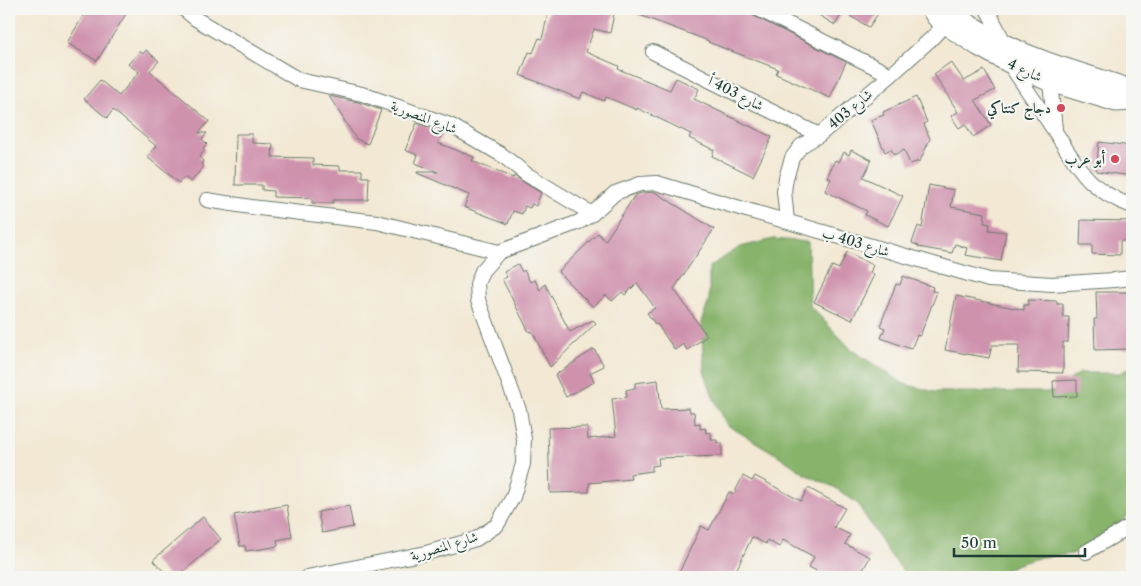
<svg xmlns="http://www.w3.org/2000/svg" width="1141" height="586" viewBox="0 0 1141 586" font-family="'Libre Caslon Text',Amiri,serif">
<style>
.forest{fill:#87b36b;stroke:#537850}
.building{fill:#cf92ad}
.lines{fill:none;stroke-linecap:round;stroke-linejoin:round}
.minor-casing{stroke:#69796c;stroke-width:16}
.secondary-casing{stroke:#69796c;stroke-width:21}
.minor{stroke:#fff;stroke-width:14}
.secondary{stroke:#fff;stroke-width:19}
.poi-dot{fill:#d1495b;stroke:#f6f6f2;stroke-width:2}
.labels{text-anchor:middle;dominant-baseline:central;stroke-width:4.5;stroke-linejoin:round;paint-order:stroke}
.street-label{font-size:14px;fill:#1f3d34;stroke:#f6f6f2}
.poi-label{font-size:14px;font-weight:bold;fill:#1f3d34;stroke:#f6f6f2;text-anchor:end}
</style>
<rect width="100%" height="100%" fill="#f6f6f2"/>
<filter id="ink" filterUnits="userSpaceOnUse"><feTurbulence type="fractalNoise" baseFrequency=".02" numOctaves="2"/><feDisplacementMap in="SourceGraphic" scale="10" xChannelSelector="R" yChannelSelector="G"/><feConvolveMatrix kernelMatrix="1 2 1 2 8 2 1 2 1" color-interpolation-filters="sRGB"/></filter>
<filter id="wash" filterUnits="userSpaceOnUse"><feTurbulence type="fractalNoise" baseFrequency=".0096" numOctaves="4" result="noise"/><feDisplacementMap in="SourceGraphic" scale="20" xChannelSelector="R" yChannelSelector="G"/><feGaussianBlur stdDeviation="1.12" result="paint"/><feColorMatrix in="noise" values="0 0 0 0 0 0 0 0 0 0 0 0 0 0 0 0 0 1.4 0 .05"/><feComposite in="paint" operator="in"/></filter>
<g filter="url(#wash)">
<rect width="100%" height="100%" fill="#f2e8d3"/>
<polygon class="forest" points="774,239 808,242 810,306 852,350 904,384 935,392 1052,392 1080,373 1120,373 1132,366 1132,511 1104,539 1072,554 1041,557 1015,565 994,577 908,577 888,552 857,503 834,487 805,474 779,456 727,425 714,399 704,371 701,322 709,301 709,267 740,247"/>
<g id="blocks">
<g class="building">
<polygon points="87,9 129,9 97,61 67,43"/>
<polygon points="549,9 615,9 610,33 594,29 586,52 619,66 618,69 670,90 676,78 699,89 694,99 772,137 753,176 712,156 714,150 689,138 691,134 637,108 637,110 606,97 604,101 583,92 580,99 520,75 529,52 533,53 539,38 542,39"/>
<polygon points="626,9 740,9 846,62 830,98 776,74 778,69 708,42 709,41 626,10"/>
<polygon points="809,9 881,9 869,27 843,12 835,25"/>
<polygon points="146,50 159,61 150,71 209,121 199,133 207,133 202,139 207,144 203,148 205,150 199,157 203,161 201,164 204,166 191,182 184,177 179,183 147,157 156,146 113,110 107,118 84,99 100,80 119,96 139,72 128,64 140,51 143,54"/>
<polygon points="951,62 964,81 984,70 995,90 975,100 991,125 973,137 965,124 959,128 951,116 958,112 934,74"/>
<polygon points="329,96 358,102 381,110 368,144 356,139"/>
<polygon points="916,97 927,122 924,124 930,139 920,161 910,164 904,150 894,155 891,149 885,152 871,120 884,115 883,112"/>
<polygon points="417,123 443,132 438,143 474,157 472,161 513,178 514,176 541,193 536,206 532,204 530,208 525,206 522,214 513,211 508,224 464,207 469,195 417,173 417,172 438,172 415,163 418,155 405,150"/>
<polygon points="236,134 252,134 252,143 273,144 272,157 313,158 313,165 340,166 340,170 362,170 362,177 369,177 368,200 333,200 333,203 312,203 312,198 273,197 273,191 262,190 262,185 235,185"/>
<polygon points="1099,142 1132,146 1132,176 1096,171"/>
<polygon points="851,150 872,160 863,177 903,196 888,226 865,215 867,211 825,191 831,179 827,177 835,160 839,162 844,152 849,155"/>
<polygon points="929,185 954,190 951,207 985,213 984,223 990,224 989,230 1006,232 1001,261 965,255 967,248 955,244 952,253 918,247 919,246 912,243 918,226 922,228"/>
<polygon points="655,192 714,229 674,289 707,336 687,350 683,344 675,350 657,324 656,325 647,313 655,308 637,283 625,295 622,292 612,301 606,295 593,307 558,272 598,233 605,241 635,195 642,193"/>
<polygon points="1081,220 1132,221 1132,241 1120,241 1120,255 1092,254 1092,245 1080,245"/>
<polygon points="847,252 873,265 870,273 874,275 852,320 814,302 832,266 839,269"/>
<polygon points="518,264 522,272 524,270 530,282 535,280 540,290 545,284 570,332 593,320 596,323 550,367 532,331 529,332 502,279 507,277 504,272"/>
<polygon points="903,276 933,287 932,291 937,292 920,336 917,335 911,349 881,338 885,328 880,326 896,284 900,285"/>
<polygon points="1096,292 1132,292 1132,340 1129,340 1130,349 1095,350 1094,319 1097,319"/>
<polygon points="956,296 1024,310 1024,305 1028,305 1028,300 1057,301 1057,304 1063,304 1063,317 1069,317 1068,342 1063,342 1063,373 1018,372 1019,345 992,345 989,358 945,350"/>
<polygon points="594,349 604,366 590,373 594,382 566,397 555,375"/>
<polygon points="658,380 661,409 689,408 690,412 694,412 695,424 700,423 700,429 705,428 706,433 711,432 711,440 717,440 717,443 722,443 722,456 658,458 659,465 652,466 652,471 630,474 631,479 589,483 589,492 550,493 548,428 587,427 588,439 616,436 612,399 627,397 626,390 635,388 635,383"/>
<polygon points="1077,380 1077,396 1054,397 1053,381"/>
<polygon points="743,476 752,481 755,476 801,501 808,488 845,508 834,527 850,535 845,544 870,557 859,577 828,577 809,567 814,557 783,540 779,547 767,540 766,544 752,537 733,577 677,577 701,526 709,530 729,492 734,494"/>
<polygon points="287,505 292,537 277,540 278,546 262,549 246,551 245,546 240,546 234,515"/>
<polygon points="349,506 353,527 322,533 318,512"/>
<polygon points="203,517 221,539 177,577 169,577 153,560"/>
</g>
</g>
</g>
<g filter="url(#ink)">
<use href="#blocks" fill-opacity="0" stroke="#69796c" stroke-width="1"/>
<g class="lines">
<defs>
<g id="minor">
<polyline points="184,9 196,19 299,80 362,94 450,125 502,155 526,174 592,214"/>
<polyline points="758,9 891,75"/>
<path d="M987 9 1005 44 1009 63C1024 85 1039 108 1054 130 1078 167 1088 190 1132 206"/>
<polyline points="653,52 819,135"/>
<polyline points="1049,73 1055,129"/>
<polyline points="207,200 251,207 377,222 499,252"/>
<polyline points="787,221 784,191 786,178 792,158 801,146 819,135 891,75 933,37 945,24 952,20"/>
<polyline points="1086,552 1132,525"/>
<polyline points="307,577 426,553 476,539 497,525 513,497 523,464 524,439 519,410 478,300 477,284 482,271 499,252 579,222 592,214 615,193 640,184 657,183 733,206 989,280 1052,284 1114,280 1132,278"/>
</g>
<g id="secondary">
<polyline points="931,9 936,17 949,27 978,46 1009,63 1050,82 1116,102 1132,101"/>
<path d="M947 10C978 31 1011 49 1047 62 1072 71 1099 78 1124 87L1132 91"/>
</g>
</defs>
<use href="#minor" class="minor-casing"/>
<use href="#secondary" class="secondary-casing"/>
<use href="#minor" class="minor"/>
<use href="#secondary" class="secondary"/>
</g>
</g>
<g class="poi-dot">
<circle cx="1061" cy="108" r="5"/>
<circle cx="1115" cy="159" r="5"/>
</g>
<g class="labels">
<g class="street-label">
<text transform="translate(1025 70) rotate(25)">شارع 4</text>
<text transform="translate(736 93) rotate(27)">شارع 403 أ</text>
<text transform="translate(850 109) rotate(-40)">شارع 403</text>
<text transform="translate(424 117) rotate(21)">شارع المنصورية</text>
<text transform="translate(856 242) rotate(17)">شارع 403 ب</text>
<text transform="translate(444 546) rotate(-17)">شارع المنصورية</text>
</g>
<g class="poi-label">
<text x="1051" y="108">دجاج كنتاكي</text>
<text x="1105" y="159">أبو عرب</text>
</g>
</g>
<rect width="1141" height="586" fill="none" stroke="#f6f6f2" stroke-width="30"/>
<path d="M954 548v8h131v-8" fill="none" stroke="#1f3d34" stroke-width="2.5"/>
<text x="961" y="548" font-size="15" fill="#1f3d34" stroke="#f6f6f2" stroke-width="4" paint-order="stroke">50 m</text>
</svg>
